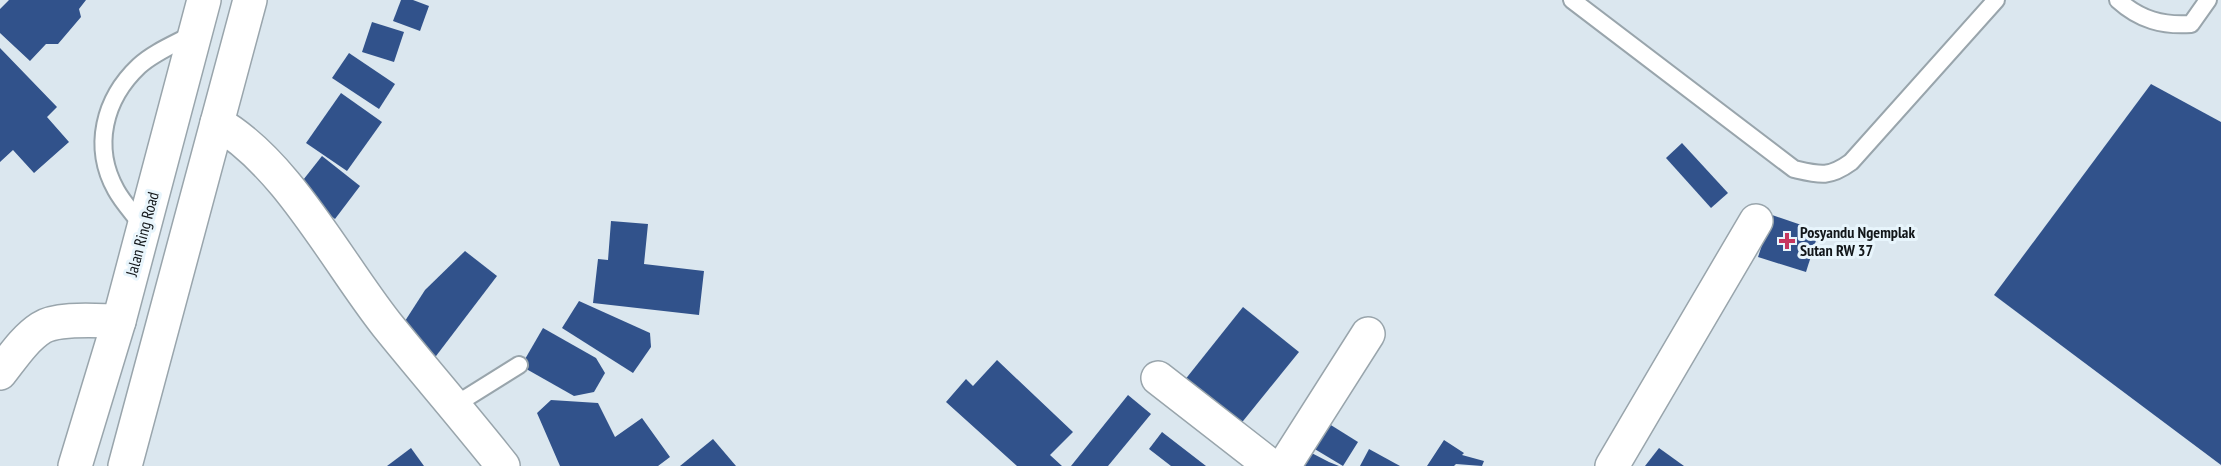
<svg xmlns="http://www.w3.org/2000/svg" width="2221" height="466" viewBox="0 0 2221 466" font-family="'PT Sans Narrow',sans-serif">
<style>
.building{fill:#31528b}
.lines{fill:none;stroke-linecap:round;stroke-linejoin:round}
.service-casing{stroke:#99a5ac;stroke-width:20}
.minor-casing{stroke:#99a5ac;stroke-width:36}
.tertiary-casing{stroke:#99a5ac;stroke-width:36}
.trunk-casing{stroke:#99a5ac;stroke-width:36}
.service{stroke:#fff;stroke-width:16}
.minor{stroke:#fff;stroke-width:33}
.tertiary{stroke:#fff;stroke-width:33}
.trunk{stroke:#fff;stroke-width:33}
.poi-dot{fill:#c6375f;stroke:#e8f5fc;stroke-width:2}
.labels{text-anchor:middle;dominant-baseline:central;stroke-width:6;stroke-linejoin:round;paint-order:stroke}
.poi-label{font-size:16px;font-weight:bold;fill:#121619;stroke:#e8f5fc;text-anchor:start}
.street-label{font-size:16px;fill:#121619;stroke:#e8f5fc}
</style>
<rect width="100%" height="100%" fill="#dbe7ef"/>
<g class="building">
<polygon points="9,0 86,0 79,9 81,17 58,44 46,44 30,61 0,33 0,9"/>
<polygon points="401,0 413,0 429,6 420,31 393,21"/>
<polygon points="372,22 404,32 394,62 362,52"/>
<polygon points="0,48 57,107 47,117 69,142 34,173 13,150 0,162"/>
<polygon points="349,53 395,84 379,109 332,78"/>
<polygon points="2151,84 2221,122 2221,465 1994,295"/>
<polygon points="341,93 382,122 347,171 306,143"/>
<polygon points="1682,143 1728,193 1711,208 1666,158"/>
<polygon points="322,156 360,186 335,219 296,189"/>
<polygon points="1772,215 1819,231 1806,272 1758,257"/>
<polygon points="611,221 648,224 644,264 704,271 699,315 593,303 598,259 608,260"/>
<polygon points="465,251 497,276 433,360 405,335 405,321 425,290"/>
<polygon points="579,301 650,333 651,347 633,373 562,328"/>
<polygon points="1243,307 1299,352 1235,431 1180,386"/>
<polygon points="543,328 596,358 605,373 594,392 574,396 521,366"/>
<polygon points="997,360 1073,432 1050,455 1062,466 1017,466 946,402 966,379 973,386"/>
<polygon points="1128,395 1151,414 1108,466 1071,466"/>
<polygon points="551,400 598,403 615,437 642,418 670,457 658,466 560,466 537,413"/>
<polygon points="1318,417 1358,442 1343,466 1303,442"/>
<polygon points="1162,432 1206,466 1171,466 1149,449"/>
<polygon points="713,439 736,466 680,466"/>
<polygon points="1444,440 1464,453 1462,455 1484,461 1482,466 1456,464 1454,466 1427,466"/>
<polygon points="1300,447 1329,462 1339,466 1290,466"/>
<polygon points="411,448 424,466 387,466"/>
<polygon points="1659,448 1684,466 1645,466"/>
<polygon points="1369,449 1400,466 1360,466"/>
</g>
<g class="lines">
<defs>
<g id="service">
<path d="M1572 0 1794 169C1820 175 1829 178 1851 162L1996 0"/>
<path d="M2118 0C2140 20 2163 26 2191 24L2208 0"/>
<path d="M143 227C135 215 123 203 116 190 92 147 104 99 139 66 154 52 177 43 195 33"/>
<polyline points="455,405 519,365"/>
</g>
<g id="minor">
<path d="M0 373C12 358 24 339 41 328 58 317 98 321 119 321"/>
<polyline points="1158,378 1271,466"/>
<polyline points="1284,466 1368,334"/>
<polyline points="1612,466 1756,221"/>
</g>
<path id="tertiary" d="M217 123C287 163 337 262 387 325 425 372 465 418 503 466"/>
<g id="trunk">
<polyline points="75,466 119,321 204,0"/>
<polyline points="125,466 250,0"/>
</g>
</defs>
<use href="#service" class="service-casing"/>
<use href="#minor" class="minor-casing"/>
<use href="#tertiary" class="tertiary-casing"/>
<use href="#trunk" class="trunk-casing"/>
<use href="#service" class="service"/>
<use href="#minor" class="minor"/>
<use href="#tertiary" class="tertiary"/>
<use href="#trunk" class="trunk"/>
</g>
<path class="poi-dot" d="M1784 232h6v6h6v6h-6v6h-6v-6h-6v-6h6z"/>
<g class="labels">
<g class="poi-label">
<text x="1800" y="232">Posyandu Ngemplak<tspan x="1800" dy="18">Sutan RW 37</tspan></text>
</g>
<g class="street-label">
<text transform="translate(142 234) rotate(-75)">Jalan Ring Road</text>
</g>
</g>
</svg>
